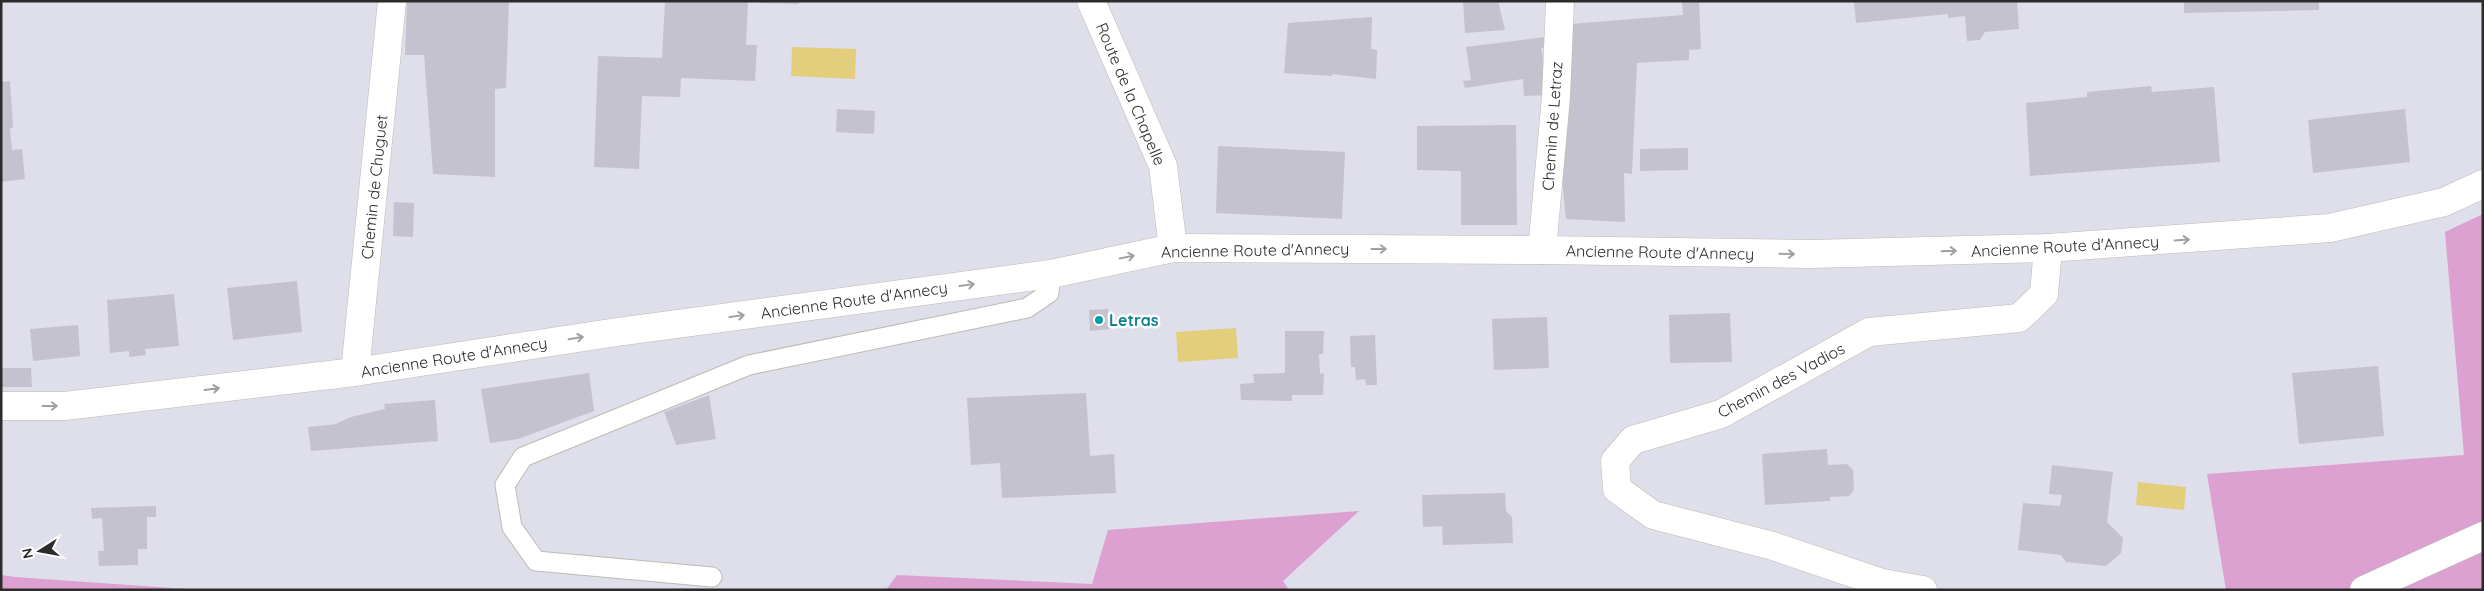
<svg xmlns="http://www.w3.org/2000/svg" width="2484" height="591" viewBox="0 0 2484 591" font-family="Quicksand,sans-serif">
<style>
.green{fill:#dca0d1}
.water{fill:#e3ce7b}
.building{fill:#c4c2ce}
.lines{fill:none;stroke-linecap:round;stroke-linejoin:round}
.service-casing{stroke:#b9bdb1;stroke-width:21}
.minor-casing{stroke:#b9bdb1;stroke-width:29}
.service{stroke:#fff;stroke-width:19}
.minor{stroke:#fff;stroke-width:28}
.oneway{stroke:#a0a0a0}
.culture-dot{fill:#0f9aa8;stroke:#fff;stroke-width:2}
.labels{text-anchor:middle;dominant-baseline:central;stroke-width:5;stroke-linejoin:round;paint-order:stroke}
.street-label{font-size:16px;fill:#2b2b2b;stroke:#fff}
.culture-label{font-size:16px;font-weight:bold;fill:#0d838f;stroke:#fff;text-anchor:start}
</style>
<rect width="100%" height="100%" fill="#dfdeeb"/>
<g class="green">
<polygon points="2483,214 2483,590 2226,590 2207,474 2464,455 2445,232"/>
<polygon points="1359,511 1283,581 1289,590 886,590 897,575 1092,584 1108,530"/>
<polygon points="1,575 15,577 200,590 1,590"/>
</g>
<g class="water">
<polygon points="792,47 856,49 855,79 791,76"/>
<polygon points="1236,328 1238,358 1178,362 1176,332"/>
<polygon points="2138,482 2186,487 2184,510 2136,505"/>
</g>
<g class="building">
<polygon points="407,1 509,1 506,88 495,89 495,177 433,174 424,55 405,55"/>
<polygon points="665,1 748,1 746,45 757,45 755,81 681,78 680,97 642,96 639,169 594,167 598,56 662,58"/>
<polygon points="760,1 799,1 799,4 760,3"/>
<polygon points="1463,1 1498,1 1505,30 1465,33"/>
<polygon points="1682,1 1699,1 1701,49 1689,50 1689,60 1637,63 1632,174 1624,173 1625,222 1566,219 1561,169 1570,24 1683,15"/>
<polygon points="1854,1 2017,1 2019,29 1985,32 1980,40 1967,41 1965,16 1948,18 1948,14 1856,23"/>
<polygon points="2184,1 2319,1 2319,10 2184,13"/>
<polygon points="1372,17 1371,49 1377,50 1376,79 1332,74 1332,76 1284,73 1288,23"/>
<polygon points="1545,37 1548,47 1541,48 1550,95 1524,96 1523,79 1465,88 1463,81 1471,80 1466,47"/>
<polygon points="10,81 13,128 10,128 12,150 22,149 25,179 1,182 1,82"/>
<polygon points="2151,86 2152,92 2214,87 2220,162 2030,176 2026,103 2087,97 2087,92"/>
<polygon points="837,109 875,111 874,134 836,132"/>
<polygon points="2405,109 2410,162 2313,173 2308,120"/>
<polygon points="1516,125 1517,225 1461,225 1461,171 1417,170 1417,126"/>
<polygon points="1218,146 1345,152 1342,219 1216,213"/>
<polygon points="1688,148 1688,170 1640,171 1640,149"/>
<polygon points="394,202 414,203 413,237 393,236"/>
<polygon points="297,281 302,332 233,340 227,288"/>
<polygon points="174,294 179,346 145,349 146,355 129,357 129,351 110,353 107,300"/>
<polygon points="1108,309 1110,329 1090,331 1089,310"/>
<polygon points="1730,313 1732,362 1670,363 1669,315"/>
<polygon points="1547,317 1549,368 1494,370 1492,319"/>
<polygon points="78,325 80,356 33,361 30,329"/>
<polygon points="1285,331 1324,331 1323,354 1319,354 1320,374 1324,373 1323,395 1292,395 1292,401 1241,400 1240,384 1254,383 1253,374 1285,373"/>
<polygon points="1375,335 1377,385 1366,385 1365,379 1356,380 1355,367 1351,367 1350,336"/>
<polygon points="2378,366 2384,436 2299,444 2292,373"/>
<polygon points="1,368 31,368 32,387 1,387"/>
<polygon points="589,373 594,411 518,439 490,443 481,389"/>
<polygon points="1086,393 1090,456 1114,454 1116,493 1002,498 1000,463 971,465 967,398"/>
<polygon points="709,395 716,439 676,445 664,412"/>
<polygon points="435,400 438,441 311,451 308,427 337,424 337,423 351,417 385,409 384,404"/>
<polygon points="1827,449 1828,465 1847,464 1853,470 1854,490 1849,496 1830,497 1830,501 1765,505 1762,454"/>
<polygon points="2052,465 2113,472 2107,522 2123,538 2121,553 2106,566 2066,562 2061,555 2018,550 2023,503 2060,506 2062,495 2049,494"/>
<polygon points="1505,493 1506,511 1512,517 1513,543 1443,545 1442,526 1423,527 1422,495"/>
<polygon points="156,506 156,517 147,517 147,549 138,549 138,565 99,566 98,551 104,551 102,518 92,519 91,508"/>
</g>
<g class="lines">
<defs>
<polyline id="service" points="712,577 536,561 512,527 505,485 523,457 749,365 1027,308 1049,293 1051,274"/>
<g id="minor">
<polyline points="1091,1 1163,166 1173,248"/>
<polyline points="1542,250 1556,97 1560,1"/>
<polyline points="355,372 392,1"/>
<polyline points="1,406 65,406 355,372 617,332 1051,274 1173,248 1542,250 1811,254 2048,248 2330,228 2444,202 2483,184"/>
<polyline points="1923,590 1882,583 1773,546 1653,515 1617,489 1615,461 1633,440 1721,414 1869,332 2019,318 2044,294 2048,248"/>
<polyline points="2364,590 2483,536"/>
</g>
</defs>
<use href="#service" class="service-casing"/>
<use href="#minor" class="minor-casing"/>
<use href="#service" class="service"/>
<use href="#minor" class="minor"/>
</g>
<defs><path id="oneway-shaft" d="M-6 0H5M1.5-3L5.5 0L1.5 3" fill="none" stroke-width="1.6" stroke-linecap="round" stroke-linejoin="round" transform="scale(1.25)"/></defs>
<g class="oneway">
<use href="#oneway-shaft" transform="translate(2182 240) rotate(-4)"/>
<use href="#oneway-shaft" transform="translate(1379 249)"/>
<use href="#oneway-shaft" transform="translate(1949 251) rotate(-2)"/>
<use href="#oneway-shaft" transform="translate(1787 254) rotate(1)"/>
<use href="#oneway-shaft" transform="translate(1127 257) rotate(-11)"/>
<use href="#oneway-shaft" transform="translate(967 285) rotate(-8)"/>
<use href="#oneway-shaft" transform="translate(737 316) rotate(-8)"/>
<use href="#oneway-shaft" transform="translate(576 338) rotate(-9)"/>
<use href="#oneway-shaft" transform="translate(212 389) rotate(-7)"/>
<use href="#oneway-shaft" transform="translate(50 406)"/>
</g>
<circle class="culture-dot" cx="1099" cy="320" r="5"/>
<g class="labels">
<g class="street-label">
<text transform="translate(1131 94) rotate(67)">Route de la Chapelle</text>
<text transform="translate(1552 126) rotate(-86)">Chemin de Letraz</text>
<text transform="translate(374 187) rotate(-84)">Chemin de Chuguet</text>
<text transform="translate(2065 246) rotate(-3)">Ancienne Route d'Annecy</text>
<text transform="translate(1255 250) rotate(-1)">Ancienne Route d'Annecy</text>
<text transform="translate(1660 252) rotate(1)">Ancienne Route d'Annecy</text>
<text transform="translate(854 300) rotate(-8)">Ancienne Route d'Annecy</text>
<text transform="translate(454 357) rotate(-9)">Ancienne Route d'Annecy</text>
<text transform="translate(1781 380) rotate(-28)">Chemin des Vadios</text>
</g>
<g class="culture-label">
<text x="1109" y="320">Letras</text>
</g>
</g>
<rect width="2484" height="591" fill="none" stroke="#2b2b2b" stroke-width="5"/>
<g transform="translate(40 551) rotate(259)" stroke="#ffffff" stroke-width="4" paint-order="stroke">
<path d="M0-4L9 19L0 12L-9 19Z" fill="#2b2b2b"/>
<text y="-8" font-size="14" font-weight="bold" text-anchor="middle" fill="#2b2b2b">N</text>
</g>
</svg>
